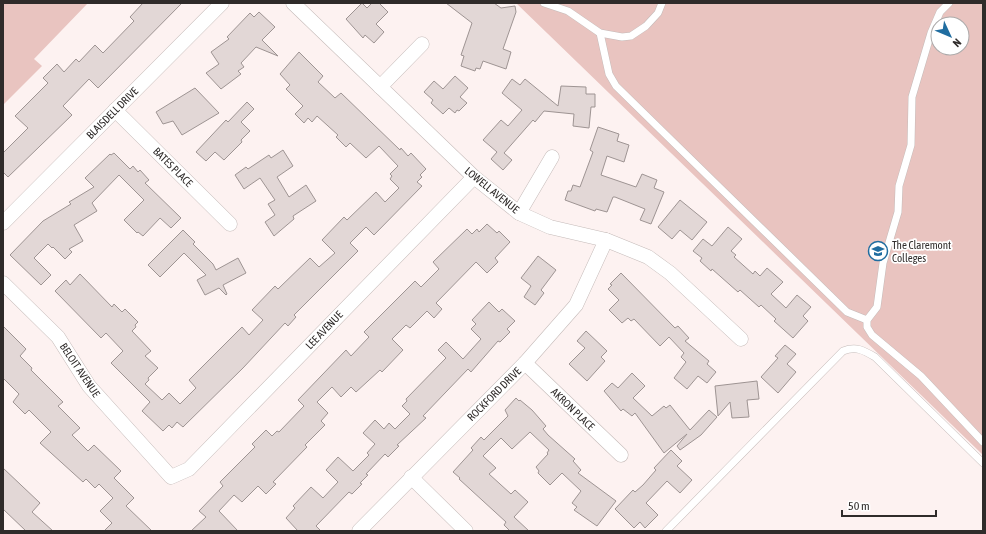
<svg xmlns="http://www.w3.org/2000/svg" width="986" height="534" viewBox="0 0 986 534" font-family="'Asap Condensed',sans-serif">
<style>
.green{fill:#e9c4c0;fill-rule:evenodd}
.building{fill:#e2d7d6;stroke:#9e9493}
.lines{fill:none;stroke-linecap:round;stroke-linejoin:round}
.service-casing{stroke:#c5bbb9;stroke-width:8}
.minor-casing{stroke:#c5bbb9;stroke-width:15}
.service{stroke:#fff;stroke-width:7}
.minor{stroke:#fff;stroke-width:14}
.labels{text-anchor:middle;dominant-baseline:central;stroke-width:3.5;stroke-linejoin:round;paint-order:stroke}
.street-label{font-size:11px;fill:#2f2b2a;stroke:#fff}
.poi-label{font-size:11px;fill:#2f2b2a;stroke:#fff;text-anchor:start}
</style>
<rect width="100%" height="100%" fill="#fdf2f1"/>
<g class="green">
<polygon points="3,3 88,3 34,59 42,66 3,105"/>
<path d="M516 3H983V455ZM938 24H962V48H938Z"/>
</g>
<g class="building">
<polygon points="143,3 182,3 98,88 89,79 63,106 72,115 8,177 3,172 3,153 28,128 15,116 48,83 43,78 57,64 64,72 76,59 79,62 95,45 103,53 134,21 130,17"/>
<polygon points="362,3 367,8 372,3 379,3 388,12 376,24 384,32 374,43 365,35 363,38 346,19"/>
<polygon points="446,3 494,3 501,8 515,6 516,12 503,49 511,52 506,69 483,61 480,69 476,68 475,71 461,66 464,56 461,55 472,23"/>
<polygon points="259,12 275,27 262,40 278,56 256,47 241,63 244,67 238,71 241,74 221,89 206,73 219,64 211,52 229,39 227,37 250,13 254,17"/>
<polygon points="299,52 323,76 318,82 335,98 341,93 400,150 401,148 408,156 411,153 426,169 420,175 422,177 417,182 422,186 374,235 366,227 350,243 358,251 294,315 296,317 288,326 285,323 243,368 183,427 177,422 172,428 169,425 163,431 142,411 150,402 111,363 123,351 106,333 101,338 55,291 66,280 70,285 80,274 112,307 114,304 122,312 125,309 138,322 135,325 136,327 132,331 151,351 145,356 158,368 148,378 149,380 145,384 162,400 169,393 180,404 196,388 189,380 242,327 249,335 263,320 252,310 275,286 278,289 310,258 319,267 335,253 322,240 344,217 347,220 376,192 385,202 399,188 390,179 392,176 390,174 398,166 379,146 366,158 350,143 346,147 336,137 338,135 317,116 312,122 308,118 304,123 295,114 303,106 286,89 290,85 280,74"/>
<polygon points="455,76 468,88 460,97 467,103 459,111 457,110 455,113 449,108 443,114 431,103 433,100 424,92 434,81 443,89"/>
<polygon points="512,79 520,85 525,79 558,106 561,86 586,87 586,94 595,94 595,107 591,107 589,128 573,126 574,114 544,111 535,122 533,120 504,153 512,160 503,170 491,159 497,152 483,140 501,120 508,126 522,110 502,93"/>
<polygon points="195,88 219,113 182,135 173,121 163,124 156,112"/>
<polygon points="247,102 254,109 241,122 250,131 241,140 242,142 224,160 215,152 206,161 196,152 226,120 228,122"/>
<polygon points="598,127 619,134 617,141 629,145 624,162 607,156 601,175 636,187 642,174 657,180 654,188 664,192 651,224 640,220 645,209 615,197 613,197 607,212 596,209 595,211 565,200 568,191 571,191 573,185 580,187 593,152 590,150"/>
<polygon points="283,150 293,166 277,177 289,197 306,185 316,201 293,216 294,219 274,236 265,222 275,215 268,204 275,200 260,178 244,189 235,175 246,167 248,169 269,155 271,158"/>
<polygon points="114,153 130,169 133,166 138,172 140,170 149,180 145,183 181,218 171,228 160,218 143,236 138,232 137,233 124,220 144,200 119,175 92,203 97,211 74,225 83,241 69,249 72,252 65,259 53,247 52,248 48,244 34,258 51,275 41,285 10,255 43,221 71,204 69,202 94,187 85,178 110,154 111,155"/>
<polygon points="680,200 707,222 692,240 680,230 672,239 658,227"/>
<polygon points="487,224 497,233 499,231 510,242 495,258 498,262 487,273 476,262 436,303 442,309 434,318 427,311 410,328 406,325 392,339 403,350 382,372 380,370 356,392 351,387 341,397 332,387 317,402 328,413 321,421 325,425 305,445 307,447 273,482 276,484 266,494 258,486 242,502 234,495 219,511 238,531 191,531 206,517 199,511 223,486 220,482 255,447 252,444 266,430 272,436 277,431 279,432 304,406 298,400 346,350 351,356 369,337 364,332 415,281 421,287 439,269 433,262 467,229 472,234 477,229 479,232"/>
<polygon points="728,227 742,239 731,251 736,255 734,257 753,274 755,271 760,276 767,268 783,282 771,294 786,308 797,295 811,307 803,316 808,321 793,338 774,321 776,319 761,305 759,307 740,290 738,292 712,269 711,271 700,261 702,258 693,251 703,239 712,246"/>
<polygon points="183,230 195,242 193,244 213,264 216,270 238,258 246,273 223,285 227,294 226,295 219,288 205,295 197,280 206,275 184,253 160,277 148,265"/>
<polygon points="538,256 556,270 541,290 544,293 535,305 524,297 531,286 521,278"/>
<polygon points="621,273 675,328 678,326 689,338 685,341 709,361 707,364 716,372 707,383 698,376 687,389 674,378 686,362 681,357 684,353 669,337 660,346 634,319 631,321 628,318 622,323 609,310 619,300 608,289 612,285 610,284"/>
<polygon points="489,302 499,312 502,309 515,321 507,329 510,332 500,342 498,341 471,372 468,369 423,416 426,418 397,445 399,446 388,457 385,454 366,474 368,475 360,483 362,484 352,494 349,492 316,526 321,531 298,531 286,518 295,508 293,506 311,487 323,498 338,482 326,470 338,457 353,471 369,455 367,453 375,444 363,433 375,420 384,429 389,423 395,429 410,414 402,406 407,401 406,399 446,358 438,350 446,342 463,359 481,339 471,329 476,324 472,320"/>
<polygon points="3,326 26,349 20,356 32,368 31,370 63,402 58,406 80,428 72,435 88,451 94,445 121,471 114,478 134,498 126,506 152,531 104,531 112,523 100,511 113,498 99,484 95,488 86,479 83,482 40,443 51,432 29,410 25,414 13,402 19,394 3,378"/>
<polygon points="586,331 607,351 601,357 605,361 587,381 569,364 585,348 577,341"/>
<polygon points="785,345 796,354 787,364 796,372 778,393 761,377 778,358 775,356"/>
<polygon points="632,373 645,386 633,398 652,416 664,406 666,408 670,405 690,430 709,410 717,417 701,435 680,450 677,446 687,434 664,453 635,413 632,416 623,409 621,411 604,391 612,383 618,388"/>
<polygon points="757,381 759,399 747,400 749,417 732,418 730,402 718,416 715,386"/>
<polygon points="516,398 519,401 520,400 532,410 546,426 543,429 548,435 575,459 573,461 581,470 578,473 616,501 597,526 574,510 577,507 572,503 581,491 562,473 550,485 538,473 539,471 536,467 548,454 547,453 549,450 530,432 512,449 501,438 483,456 496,468 489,474 511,494 515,490 528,502 514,517 529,531 510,531 504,525 506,522 459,479 460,478 453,472 473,450 471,448 481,437 484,440 508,416 505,410"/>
<polygon points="671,450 682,461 677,466 692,480 680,493 667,481 646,503 658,515 645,528 640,522 634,528 615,509 633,490 635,492 643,485 656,470 654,468"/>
<polygon points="3,468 40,503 32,512 53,531 26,531 3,509"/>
</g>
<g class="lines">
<defs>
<g id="service">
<polyline points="544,3 568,11 600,33 622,37 631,36 646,26 658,13 662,3"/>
<polyline points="949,3 940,12 931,33 912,97 911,145 899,186 898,212 883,263 877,307 867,320 867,327 872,335 921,376 983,442"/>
<polyline points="600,33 609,74 616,86 847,312 867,320"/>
<path d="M666 531 843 351C856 346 863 350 875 357L983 463"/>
</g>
<g id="minor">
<polyline points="293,3 474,177 519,213 550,227 606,240 648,257 670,273 741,339"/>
<polyline points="380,87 422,44"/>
<polyline points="115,110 230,224"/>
<polyline points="519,213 552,157"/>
<polyline points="3,223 222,3"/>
<polyline points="3,283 58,337 89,386 171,477 189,469 474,177"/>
<polyline points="525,363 621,455"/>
<polyline points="411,477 466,531"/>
<polyline points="359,531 525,363 576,305 606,240"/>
</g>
</defs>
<use href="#service" class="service-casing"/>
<use href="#minor" class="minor-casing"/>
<use href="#service" class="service"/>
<use href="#minor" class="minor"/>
</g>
<defs>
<symbol id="university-ring" viewBox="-11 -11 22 22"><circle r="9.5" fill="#fff" stroke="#206da0" stroke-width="1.5"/><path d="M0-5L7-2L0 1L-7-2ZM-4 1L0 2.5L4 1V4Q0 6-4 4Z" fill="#206da0"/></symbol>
</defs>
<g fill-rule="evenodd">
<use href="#university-ring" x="867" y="240" width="22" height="22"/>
</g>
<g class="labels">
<g class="street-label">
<text transform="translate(112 113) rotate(-45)">BLAISDELL DRIVE</text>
<text transform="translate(173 167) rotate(45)">BATES PLACE</text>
<text transform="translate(492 190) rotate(39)">LOWELL AVENUE</text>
<text transform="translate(324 330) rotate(-46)">LEE AVENUE</text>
<text transform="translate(80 370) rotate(56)">BELOIT AVENUE</text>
<text transform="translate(494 394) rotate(-45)">ROCKFORD DRIVE</text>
<text transform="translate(573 409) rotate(44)">AKRON PLACE</text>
</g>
<g class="poi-label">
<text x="892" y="245">The Claremont<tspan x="892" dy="13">Colleges</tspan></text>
</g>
</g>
<rect width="986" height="534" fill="none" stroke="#2f2b2a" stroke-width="8"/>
<g transform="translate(950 36) rotate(134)"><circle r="19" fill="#ffffff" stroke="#acaaaa"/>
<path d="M0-3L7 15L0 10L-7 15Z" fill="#206da0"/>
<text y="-6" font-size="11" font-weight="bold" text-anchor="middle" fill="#2f2b2a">N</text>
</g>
<path d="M842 510v6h94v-6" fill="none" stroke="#2f2b2a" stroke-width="2"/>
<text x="848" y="510" font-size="12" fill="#2f2b2a" stroke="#ffffff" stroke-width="3" paint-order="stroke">50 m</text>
</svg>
